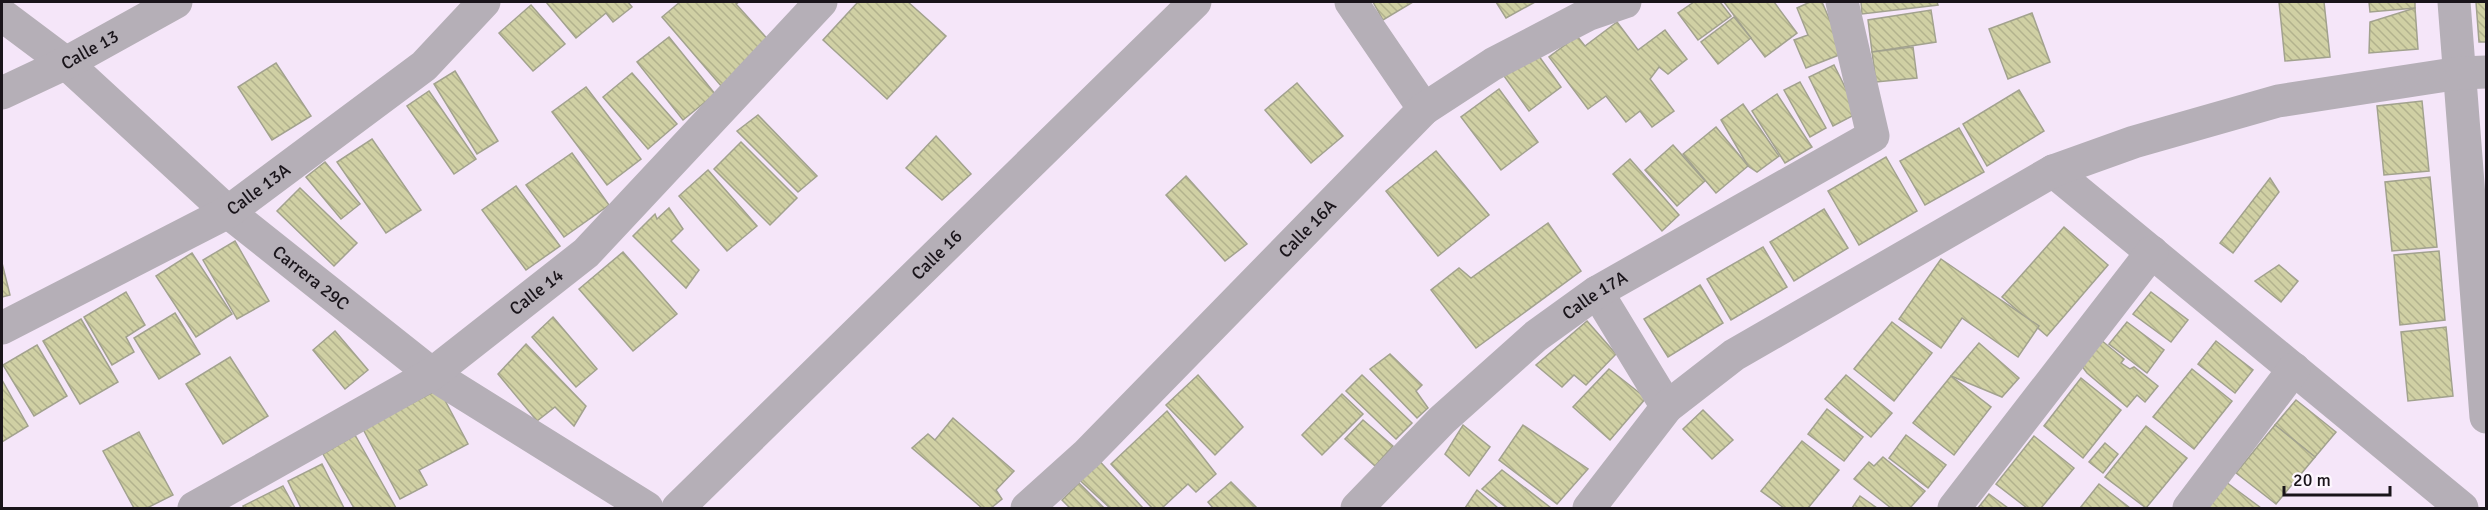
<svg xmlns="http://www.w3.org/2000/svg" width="2488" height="510" viewBox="0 0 2488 510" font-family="Signika,sans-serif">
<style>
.building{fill:url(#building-back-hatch);stroke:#a2a28e;stroke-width:1.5}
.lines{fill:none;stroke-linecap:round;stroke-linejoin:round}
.minor{stroke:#b5afb7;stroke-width:33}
.labels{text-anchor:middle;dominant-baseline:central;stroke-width:5;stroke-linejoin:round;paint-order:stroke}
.street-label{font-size:18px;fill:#19141a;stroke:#fdf7fe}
</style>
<defs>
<pattern id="building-back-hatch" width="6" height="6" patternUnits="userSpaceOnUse" patternTransform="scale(1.5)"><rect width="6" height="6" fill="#d0d0a4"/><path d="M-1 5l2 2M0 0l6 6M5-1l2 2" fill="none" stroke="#b2b28d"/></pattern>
</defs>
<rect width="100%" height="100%" fill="#f5e6f9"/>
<g class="building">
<polygon points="546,2 628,2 632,7 613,22 606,13 576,38"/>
<polygon points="680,2 739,2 736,4 772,44 722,87 662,17"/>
<polygon points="858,2 908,2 946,36 887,99 823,40"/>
<polygon points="1373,2 1413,2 1383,20"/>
<polygon points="1496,2 1535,2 1506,18"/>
<polygon points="1694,2 1720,2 1731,16 1698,40 1678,13"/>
<polygon points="1724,2 1774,2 1797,33 1765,57"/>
<polygon points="1810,2 1822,2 1844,53 1806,68 1794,40 1808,35 1797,8"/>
<polygon points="1861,2 1937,2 1938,5 1862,14"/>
<polygon points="2279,2 2324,2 2330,57 2285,61"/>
<polygon points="2369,2 2415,2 2415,8 2370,12"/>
<polygon points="2476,2 2486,2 2486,42 2479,42"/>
<polygon points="531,5 565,44 533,71 499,33"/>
<polygon points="2415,8 2418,49 2369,53 2370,22"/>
<polygon points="1931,10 1936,42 1872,52 1868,20"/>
<polygon points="2032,13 2050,62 2008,79 1989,29"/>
<polygon points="1734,17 1751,38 1718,64 1701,42"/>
<polygon points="1617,22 1638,50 1665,30 1687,59 1668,74 1659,67 1650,79 1674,111 1652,127 1640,111 1626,122 1606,96 1588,109 1549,57 1577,36 1585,46"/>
<polygon points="669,37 715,94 683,120 637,62"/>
<polygon points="1913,47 1917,78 1876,82 1872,52"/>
<polygon points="1536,52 1561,87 1529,111 1504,76"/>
<polygon points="276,63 311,116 272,140 238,87"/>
<polygon points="1834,65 1858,113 1833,126 1809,77"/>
<polygon points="455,71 498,141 477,154 434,84"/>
<polygon points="632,73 677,124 648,149 603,97"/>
<polygon points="1800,82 1826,128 1810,137 1784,90"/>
<polygon points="1297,83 1343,136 1311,163 1265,110"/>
<polygon points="586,87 641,159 607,185 552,112"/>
<polygon points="1499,89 1538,142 1501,170 1461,117"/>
<polygon points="2019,90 2044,131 1987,166 1963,124"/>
<polygon points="429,91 476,159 454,174 407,106"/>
<polygon points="1777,94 1812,147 1785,163 1752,111"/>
<polygon points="2422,101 2429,171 2384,175 2377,106"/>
<polygon points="1743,104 1779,156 1757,172 1748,166 1721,120"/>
<polygon points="758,115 817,176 798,192 737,131"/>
<polygon points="1716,127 1748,166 1716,193 1683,154"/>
<polygon points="1959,128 1984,172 1925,205 1900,161"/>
<polygon points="936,136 971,174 942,200 906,168"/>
<polygon points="372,139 421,210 386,233 337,162"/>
<polygon points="741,142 797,198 770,225 714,169"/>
<polygon points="1673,145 1705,181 1677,206 1645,170"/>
<polygon points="1436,151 1489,215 1438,256 1386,191"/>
<polygon points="572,153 609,205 564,237 526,185"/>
<polygon points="1886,157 1917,211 1859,245 1828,191"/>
<polygon points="1630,159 1679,215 1662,231 1613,174"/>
<polygon points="325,162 360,204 341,219 306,177"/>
<polygon points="708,170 757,226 727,251 679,196"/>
<polygon points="1186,176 1247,244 1225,261 1166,195"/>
<polygon points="2430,177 2437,247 2392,251 2385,182"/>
<polygon points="2270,178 2279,192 2233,253 2220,243"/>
<polygon points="516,186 560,246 526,270 482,210"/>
<polygon points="300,188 357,243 334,266 277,211"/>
<polygon points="669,208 683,229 671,241 699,270 686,288 633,236 655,214 657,219"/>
<polygon points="1824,209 1848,248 1794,281 1770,242"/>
<polygon points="1548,223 1581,271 1476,348 1431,290 1459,268 1471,278"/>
<polygon points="2064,227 2108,265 2047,336 2002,297"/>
<polygon points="235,241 269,301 237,319 203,260"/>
<polygon points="1763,247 1787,287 1731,320 1707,279"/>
<polygon points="2439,251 2445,320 2400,325 2394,255"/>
<polygon points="623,252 677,314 633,351 579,289"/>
<polygon points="192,253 232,314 196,337 156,276"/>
<polygon points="1941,259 2039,326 2018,357 1962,318 1941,348 1899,319"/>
<polygon points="2,263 10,295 2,297"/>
<polygon points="2279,265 2298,281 2281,302 2255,281"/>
<polygon points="1700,285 1723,323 1668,357 1644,319"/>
<polygon points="126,292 145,325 126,337 134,352 112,365 84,317"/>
<polygon points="2151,292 2188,320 2171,342 2133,314"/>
<polygon points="175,313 200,354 159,379 134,338"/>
<polygon points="553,317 597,369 576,387 532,337"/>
<polygon points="81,319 118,382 80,404 43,341"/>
<polygon points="1587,321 1616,354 1586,385 1574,375 1562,387 1536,365"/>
<polygon points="1892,322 1932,353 1894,401 1854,369"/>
<polygon points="2127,322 2164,350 2147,373 2109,344"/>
<polygon points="2446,327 2453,396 2408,401 2401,332"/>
<polygon points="335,331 368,370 345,389 313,350"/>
<polygon points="2101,340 2124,359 2121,363 2130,369 2134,367 2158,386 2145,402 2137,395 2127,407 2087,373 2081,365"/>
<polygon points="2216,341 2253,370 2235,393 2198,364"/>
<polygon points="1979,343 2019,378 2002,397 1951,376"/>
<polygon points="526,344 586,406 574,426 555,407 537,421 498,374"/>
<polygon points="37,345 67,396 34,416 3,365"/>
<polygon points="1390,354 1422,385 1416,391 1428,408 1417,418 1370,369"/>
<polygon points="230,357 268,416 223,444 186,384"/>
<polygon points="1609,369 1646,398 1610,440 1573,407"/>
<polygon points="2192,369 2232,401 2194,449 2153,417"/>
<polygon points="1198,375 1243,427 1215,455 1166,405"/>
<polygon points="1362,375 1412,423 1396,439 1346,391"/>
<polygon points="1846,375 1892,413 1871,437 1825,399"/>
<polygon points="1951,376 1991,407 1954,455 1913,423"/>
<polygon points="2081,378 2121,410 2083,458 2044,426"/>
<polygon points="2,380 28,426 2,442"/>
<polygon points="439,389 468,444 419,470 427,485 400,499 363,429"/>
<polygon points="1342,394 1363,414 1322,455 1302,435"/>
<polygon points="2296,400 2336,432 2315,457 2275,425"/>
<polygon points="1827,409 1863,437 1844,461 1808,434"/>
<polygon points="1703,410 1733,440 1712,459 1683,429"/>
<polygon points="1167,411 1216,474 1196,492 1188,484 1162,508 1152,508 1111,464"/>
<polygon points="953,418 1014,471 996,490 1002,499 991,508 982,508 912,448 928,434 935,440"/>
<polygon points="1363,420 1393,446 1375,466 1345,439"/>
<polygon points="1463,425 1490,447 1469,476 1445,454"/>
<polygon points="1523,425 1588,469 1557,504 1499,460"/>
<polygon points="2275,425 2315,457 2276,504 2236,473"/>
<polygon points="2146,426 2187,458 2146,508 2105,477"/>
<polygon points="139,432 173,495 147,508 134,508 103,451"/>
<polygon points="355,435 396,508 354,508 323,454"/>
<polygon points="1906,435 1946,465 1928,488 1889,458"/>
<polygon points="2034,436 2074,468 2041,508 2027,508 1996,484"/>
<polygon points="1802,441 1839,470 1808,508 1784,508 1761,491"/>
<polygon points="2105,443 2118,454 2103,473 2089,462"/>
<polygon points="1092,453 1143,508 1110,508 1073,474"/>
<polygon points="1883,457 1925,491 1910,508 1891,508 1854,479 1869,462 1874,466"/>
<polygon points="322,464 344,508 301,508 288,481"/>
<polygon points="1502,470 1551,508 1507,508 1482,489"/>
<polygon points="1231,482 1257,508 1213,508 1208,502"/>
<polygon points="2226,482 2261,508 2206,508"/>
<polygon points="1079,483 1104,508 1070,508 1062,500"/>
<polygon points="2099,484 2130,508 2080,508"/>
<polygon points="283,486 295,508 244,508 243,506"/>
<polygon points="1477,490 1498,508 1465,508"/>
<polygon points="1989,494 2008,508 1978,508"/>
<polygon points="1860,496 1877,508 1852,508"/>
</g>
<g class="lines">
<g class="minor">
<polyline points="1351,2 1424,109"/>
<polyline points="2454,2 2486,417"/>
<path id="s1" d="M2 15 66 63 228 212 432 374 647 508"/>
<path id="s2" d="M2 93 66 63 176 2"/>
<polyline points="2053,171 2462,508"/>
<polyline points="1597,292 1667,407"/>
<path id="s3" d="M2 328 228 212 424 66 484 2"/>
<path id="s4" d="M194 508 432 374 586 253 821 2"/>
<path id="s5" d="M678 508 1195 2"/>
<path id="s6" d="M1027 508 1087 454 1424 109 1493 64 1587 15 1625 2"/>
<path id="s7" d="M1357 508 1442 420 1536 336 1597 292 1873 136 1842 2"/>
<polyline points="1589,508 1667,407 1734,355 2053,171 2134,142 2278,101 2460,73 2486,72"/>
<polyline points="1954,508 2152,252"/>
<polyline points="2189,508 2294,369"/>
</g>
</g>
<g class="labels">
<g class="street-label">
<text stroke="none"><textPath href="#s2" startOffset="98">Calle 13</textPath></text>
<text stroke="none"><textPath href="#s3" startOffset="292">Calle 13A</textPath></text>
<text stroke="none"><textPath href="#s6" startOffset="396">Calle 16A</textPath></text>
<text stroke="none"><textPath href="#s5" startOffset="362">Calle 16</textPath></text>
<text stroke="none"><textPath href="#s1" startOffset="406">Carrera 29C</textPath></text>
<text stroke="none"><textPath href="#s4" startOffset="406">Calle 14</textPath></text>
<text stroke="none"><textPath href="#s7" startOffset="320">Calle 17A</textPath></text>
</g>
</g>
<rect width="2488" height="510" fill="none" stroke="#19141a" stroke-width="6"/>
<path d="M2284 486v9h106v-9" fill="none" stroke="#19141a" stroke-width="3"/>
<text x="2293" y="486" font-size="18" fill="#19141a" stroke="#fdf7fe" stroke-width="4.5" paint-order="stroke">20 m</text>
</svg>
